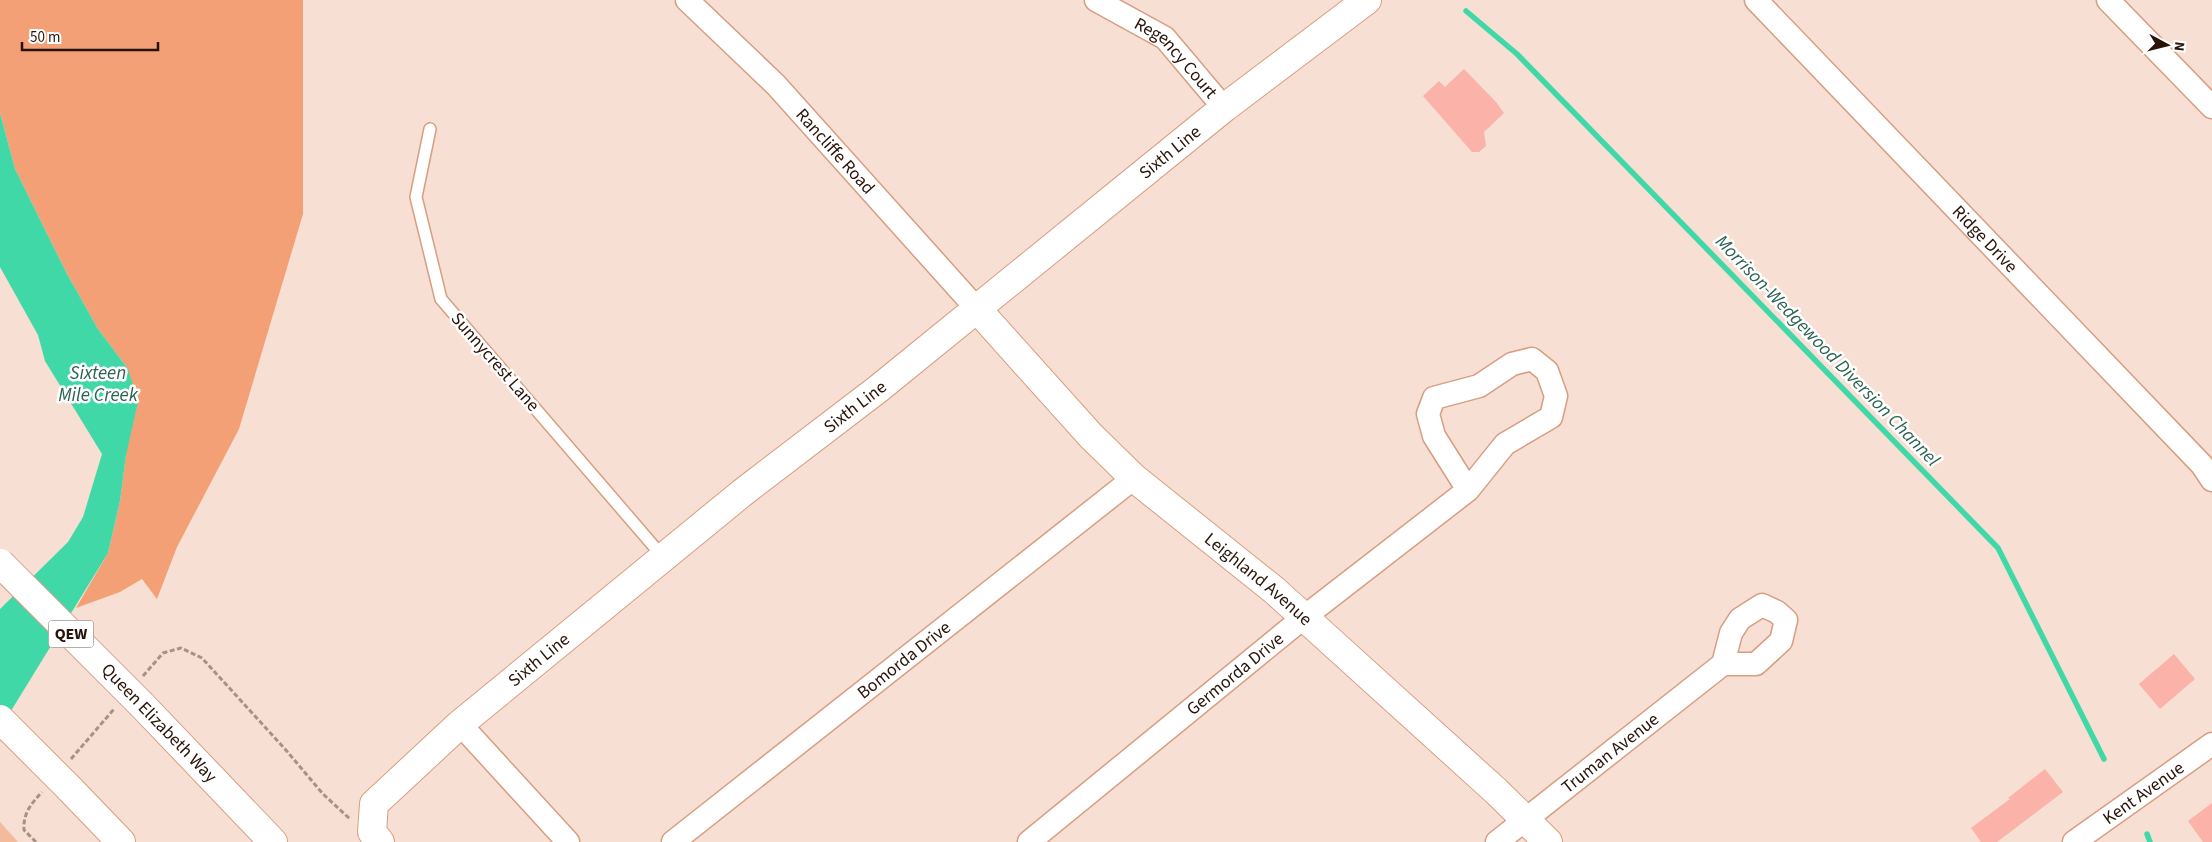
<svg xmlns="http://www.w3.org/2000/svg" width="2212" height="842" viewBox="0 0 2212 842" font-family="'Source Sans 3',sans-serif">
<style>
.green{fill:#f3ba9d}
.forest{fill:#f3a076}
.water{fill:#41d8a8}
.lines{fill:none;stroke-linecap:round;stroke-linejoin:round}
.stream{stroke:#41d8a8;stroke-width:5.5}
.building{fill:#fab2a9}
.service-casing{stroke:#d79e82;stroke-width:14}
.minor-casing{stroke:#d79e82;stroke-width:25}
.tertiary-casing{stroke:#d79e82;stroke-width:30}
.motorway-casing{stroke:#d79e82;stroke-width:30}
.path{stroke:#a89185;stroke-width:3;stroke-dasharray:5 2.5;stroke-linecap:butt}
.service{stroke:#fff;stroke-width:11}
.minor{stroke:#fff;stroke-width:22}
.tertiary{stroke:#fff;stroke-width:28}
.motorway{stroke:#fff;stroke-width:28}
.motorway-bridge-casing{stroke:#d79e82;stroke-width:30;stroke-linecap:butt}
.motorway-bridge{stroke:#fff;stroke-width:28}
.labels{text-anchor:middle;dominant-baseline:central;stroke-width:5;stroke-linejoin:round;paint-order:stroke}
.shield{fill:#fff;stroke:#685a53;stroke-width:1}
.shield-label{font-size:16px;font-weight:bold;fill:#281309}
.street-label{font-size:18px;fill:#281309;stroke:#fff}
.water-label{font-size:19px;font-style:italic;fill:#2a634f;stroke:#fff}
</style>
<rect width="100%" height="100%" fill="#f8dfd3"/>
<polygon class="green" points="0,822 18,842 0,842"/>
<polygon class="forest" points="0,0 303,0 303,214 239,429 177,547 157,599 142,579 120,592 76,608 108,553 120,501 126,455 128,369 98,329 66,272 15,169 0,113"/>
<polygon class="water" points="0,113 15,169 66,272 98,329 128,369 138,402 126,455 120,501 108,553 6,719 0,721 0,609 68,542 83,517 102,454 45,361 38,335 0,267"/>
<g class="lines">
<g class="stream">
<polyline points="1466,11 1517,54 1998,548 2104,759"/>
<polyline points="2147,834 2150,842"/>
</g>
</g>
<g class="building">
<polygon points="1464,69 1496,102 1504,113 1484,132 1486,146 1479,152 1472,152 1423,96 1439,81 1445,87"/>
<polygon points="2174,654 2195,679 2160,709 2139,684"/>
<polygon points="2045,769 2063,792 1997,842 1981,842 1971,828 2010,799 2008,798"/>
<polygon points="2212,803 2212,842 2203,842 2188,821"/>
</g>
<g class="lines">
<defs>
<polyline id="service" points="430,129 416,197 441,299 663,557"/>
<g id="minor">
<path id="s1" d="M687 0 776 85 977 309"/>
<path id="s2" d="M1096 0 1165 38 1224 108"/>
<path id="s3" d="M1756 0 2202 465 2212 480"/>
<polyline points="2108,0 2212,107"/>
<polyline points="460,724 568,842"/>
<path id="s4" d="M673 842 1134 478"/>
<path id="s5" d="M1029 842 1303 618 1468 490 1505 444 1551 417 1556 396 1547 371 1532 359 1512 364 1479 386 1434 398 1428 414 1434 436 1468 490"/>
<path id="s6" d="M1497 842 1723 664 1731 633 1740 619 1762 605 1777 612 1786 620 1781 641 1756 664H1723"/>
<path id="s7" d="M2074 842 2212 744"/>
</g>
<g id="tertiary">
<path id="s8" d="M977 309 1091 436 1134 478 1274 590 1496 791 1548 842"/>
<path id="s9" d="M380 842 372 832 374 804 460 724 742 493 878 389 1224 108 1367 0"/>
</g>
<g id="motorway">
<polyline points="142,705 273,842"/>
<polyline points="69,788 121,842"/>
</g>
</defs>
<use href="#service" class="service-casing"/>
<use href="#minor" class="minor-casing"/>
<use href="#tertiary" class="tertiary-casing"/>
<use href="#motorway" class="motorway-casing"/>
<g class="path">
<polyline points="143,676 163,653 181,648 202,658 285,749 323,794 350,819"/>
<polyline points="71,759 114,709"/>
<path d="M36 842 24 830C23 813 31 804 42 792"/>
</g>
<use href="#service" class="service"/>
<use href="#minor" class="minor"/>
<use href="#tertiary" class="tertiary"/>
<use href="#motorway" class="motorway"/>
<defs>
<g id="motorway-bridge">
<polyline points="0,563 142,705"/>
<polyline points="0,719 69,788"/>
</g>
</defs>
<use href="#motorway-bridge" class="motorway-bridge-casing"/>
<use href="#motorway-bridge" class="motorway-bridge"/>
</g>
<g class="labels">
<rect class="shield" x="48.5" y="620.5" width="45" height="27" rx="4"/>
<g class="shield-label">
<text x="71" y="634">QEW</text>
</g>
<g class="street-label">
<text stroke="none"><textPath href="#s2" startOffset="100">Regency Court</textPath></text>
<text stroke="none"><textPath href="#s1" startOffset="212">Rancliffe Road</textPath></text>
<text stroke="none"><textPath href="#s9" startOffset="1070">Sixth Line</textPath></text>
<text stroke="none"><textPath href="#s3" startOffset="331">Ridge Drive</textPath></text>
<text transform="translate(495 362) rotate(49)">Sunnycrest Lane</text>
<text stroke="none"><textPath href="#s9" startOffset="665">Sixth Line</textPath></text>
<text stroke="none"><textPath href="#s8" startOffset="391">Leighland Avenue</textPath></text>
<text stroke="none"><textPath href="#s9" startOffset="260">Sixth Line</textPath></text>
<text stroke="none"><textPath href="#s4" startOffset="294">Bomorda Drive</textPath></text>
<text stroke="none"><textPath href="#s5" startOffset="266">Germorda Drive</textPath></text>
<text transform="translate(159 723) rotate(46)">Queen Elizabeth Way</text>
<text stroke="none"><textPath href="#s6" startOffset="144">Truman Avenue</textPath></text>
<text stroke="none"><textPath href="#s7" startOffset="85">Kent Avenue</textPath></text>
</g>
<g class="water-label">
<text transform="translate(1827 351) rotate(46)">Morrison-Wedgewood Diversion Channel</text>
<text x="98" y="373">Sixteen<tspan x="98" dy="22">Mile Creek</tspan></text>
</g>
</g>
<g transform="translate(2167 45) rotate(97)" stroke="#ffffff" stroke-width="4" paint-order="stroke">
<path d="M0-4L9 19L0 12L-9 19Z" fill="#281309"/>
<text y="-8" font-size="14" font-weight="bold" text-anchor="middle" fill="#281309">N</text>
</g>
<path d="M22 42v8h136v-8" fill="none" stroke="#281309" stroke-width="2.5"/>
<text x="30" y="42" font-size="15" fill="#281309" stroke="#ffffff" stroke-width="4" paint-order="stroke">50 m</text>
</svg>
